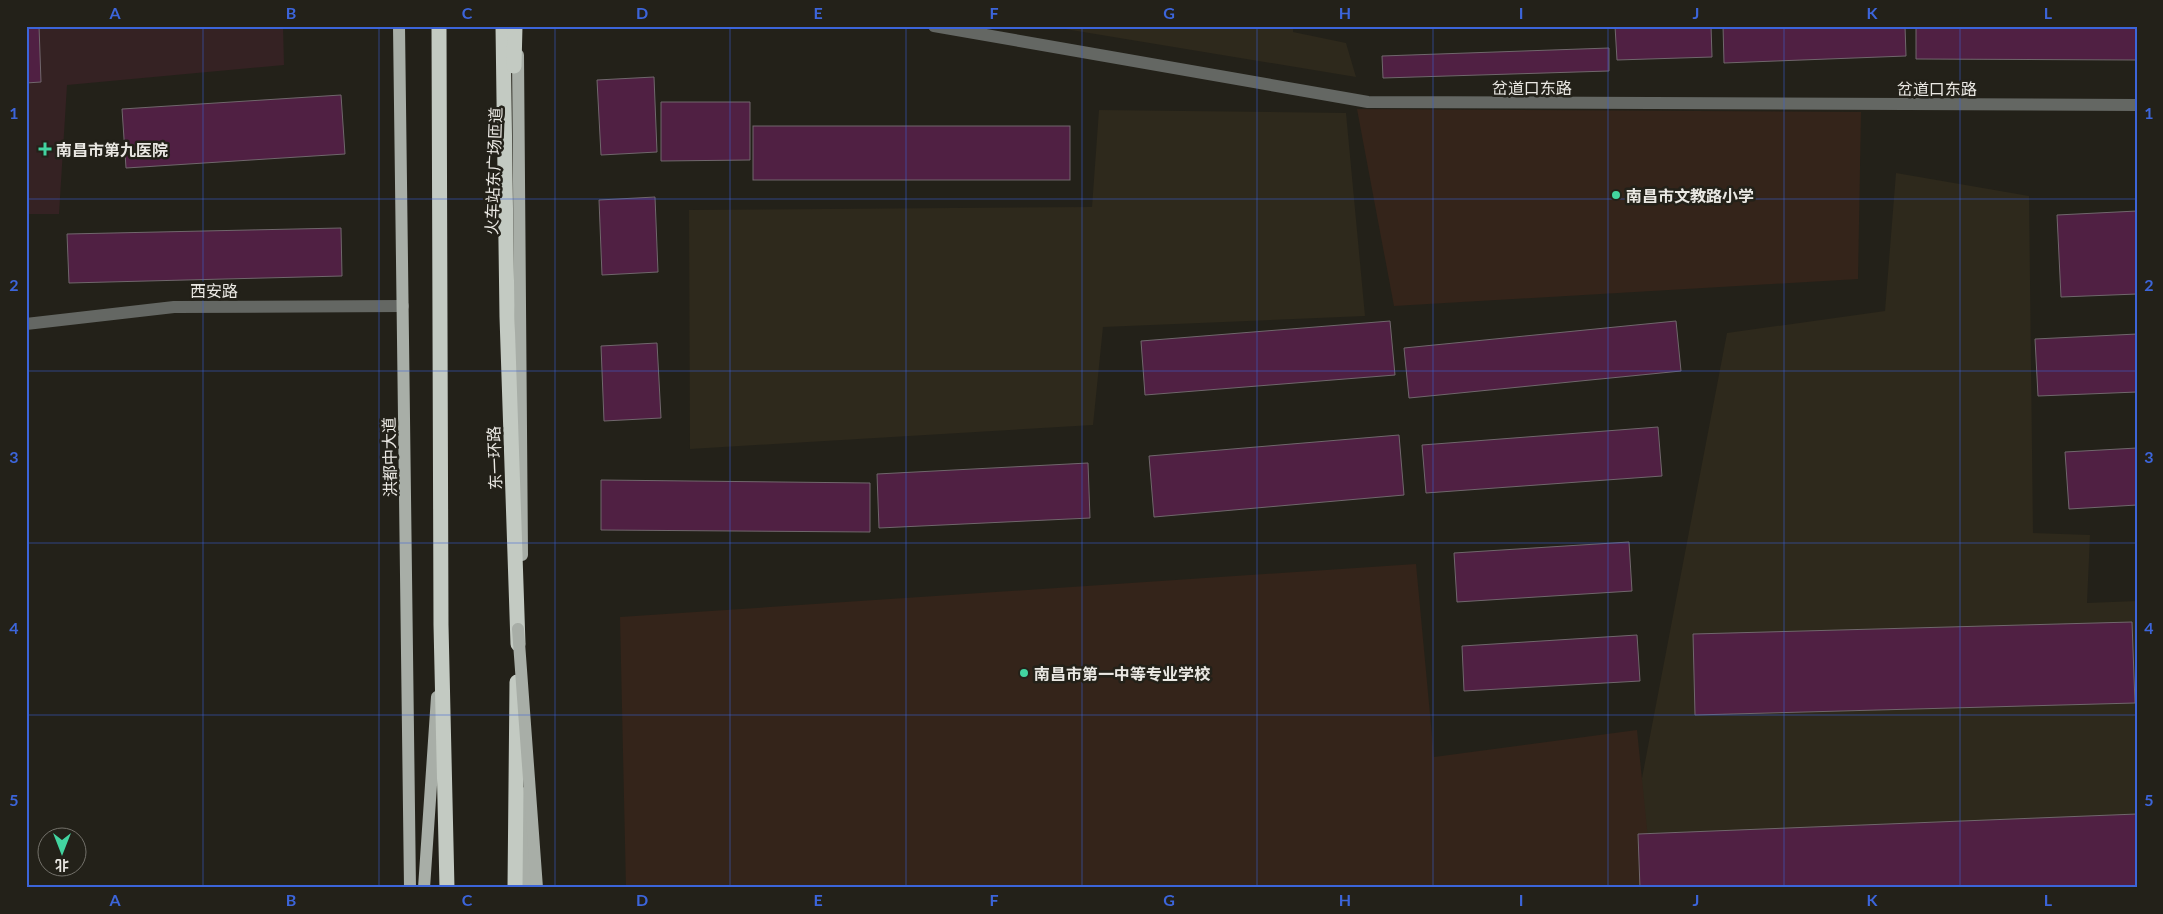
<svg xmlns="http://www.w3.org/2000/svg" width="2163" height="914" viewBox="0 0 2163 914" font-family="Lato,'Noto Sans SC',sans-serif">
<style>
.built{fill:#2e291c}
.education{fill:#34241a}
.medical{fill:#352223}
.building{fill:#502043;stroke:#70676c}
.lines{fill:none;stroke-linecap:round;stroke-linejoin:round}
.minor{stroke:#646763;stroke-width:12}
.major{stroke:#a8aea7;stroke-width:12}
.highway{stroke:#c3cac2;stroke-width:15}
.major-bridge{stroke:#a8aea7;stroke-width:12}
.grid{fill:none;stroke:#3c65da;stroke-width:1;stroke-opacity:0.55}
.poi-dot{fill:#42d4a0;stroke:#232119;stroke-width:2}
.labels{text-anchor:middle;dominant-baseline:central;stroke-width:5;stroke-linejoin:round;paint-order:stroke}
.street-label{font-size:16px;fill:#eae8e3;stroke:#232119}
.poi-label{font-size:16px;font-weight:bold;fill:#eae8e3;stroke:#232119;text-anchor:start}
.neatline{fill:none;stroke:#3c65da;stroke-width:2}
.grid-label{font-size:16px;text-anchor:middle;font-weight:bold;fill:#3c65da}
</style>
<rect width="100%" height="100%" fill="#232119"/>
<g class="built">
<polygon points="1047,26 1293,26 1293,32 1346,43 1356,77"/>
<polygon points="1099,110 1346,113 1365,316 1103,327 1093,425 690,449 689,210 1092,207"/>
<polygon points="1896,173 2029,196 2033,533 2090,535 2087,603 2137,601 2137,888 1621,888 1727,333 1885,311"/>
</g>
<g class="education">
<polygon points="1357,109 1861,112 1858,279 1394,306"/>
<polygon points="1416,564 1434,757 1637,730 1653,888 626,888 620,617"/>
</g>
<polygon class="medical" points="26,26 283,26 284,65 67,85 59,214 26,214"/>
<g class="building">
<polygon points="26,26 39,26 41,82 26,83"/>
<polygon points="1615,26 1711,26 1712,57 1617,60"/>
<polygon points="1723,26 1905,26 1906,56 1724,63"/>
<polygon points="1916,26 2137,26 2137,60 1916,59"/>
<polygon points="1609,48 1609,71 1383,78 1382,56"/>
<polygon points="654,77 657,152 601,155 597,80"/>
<polygon points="341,95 345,154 126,168 122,109"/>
<polygon points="661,102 750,102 750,160 661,161"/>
<rect x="753" y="126" width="317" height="54"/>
<polygon points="655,197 658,272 602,275 599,200"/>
<polygon points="2137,211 2137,294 2061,297 2057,215"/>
<polygon points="341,228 342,276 69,283 67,234"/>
<polygon points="1390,321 1395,375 1145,395 1141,341"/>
<polygon points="1676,321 1681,371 1409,398 1404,348"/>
<polygon points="2137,334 2137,392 2038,396 2035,339"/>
<polygon points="657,343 661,418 604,421 601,346"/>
<polygon points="1658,427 1662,476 1426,493 1422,445"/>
<polygon points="1399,435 1404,495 1154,517 1149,456"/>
<polygon points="2137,448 2137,505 2069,509 2065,452"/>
<polygon points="1088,463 1090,518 879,528 877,474"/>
<polygon points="601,480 870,483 870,532 601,530"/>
<polygon points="1629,542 1632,591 1457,602 1454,553"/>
<polygon points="2132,622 2135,703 1695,715 1693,634"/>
<polygon points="1637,635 1640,681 1464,691 1462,646"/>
<polygon points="2137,814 2137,887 1640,888 1638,834"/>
</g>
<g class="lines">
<g class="minor">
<polyline points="934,26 1368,102 2137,105"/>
<polyline points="26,324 174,307 403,306"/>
</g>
<g class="major">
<polyline points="399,26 410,888"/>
<polyline points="518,55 522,555"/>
<polyline points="525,793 526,888"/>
<polyline points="424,888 437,697"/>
</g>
<g class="highway">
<polyline points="439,26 441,625 447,888"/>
<polyline points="503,26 507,317 518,644"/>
<polyline points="514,66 515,26"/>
<polyline points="515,888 517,682"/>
</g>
<polyline class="major-bridge" points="518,629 537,888"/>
</g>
<path class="grid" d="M203 26V888M379 26V888M555 26V888M730 26V888M906 26V888M1082 26V888M1257 26V888M1433 26V888M1608 26V888M1784 26V888M1960 26V888M26 199H2137M26 371H2137M26 543H2137M26 715H2137"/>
<g class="poi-dot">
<path d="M42.5 141.5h5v5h5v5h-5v5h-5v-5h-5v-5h5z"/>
<circle cx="1616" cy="195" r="5"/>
<circle cx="1024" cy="673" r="5"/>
</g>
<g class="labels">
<g class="street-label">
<text x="1532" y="87">岔道口东路</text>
<text x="1937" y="88">岔道口东路</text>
<text transform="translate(493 171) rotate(-88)">火车站东广场匝道</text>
<text x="214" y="290">西安路</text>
<text transform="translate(389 457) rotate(-91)">洪都中大道</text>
<text transform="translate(494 458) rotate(-92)">东一环路</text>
</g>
<g class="poi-label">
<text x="56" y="149">南昌市第九医院</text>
<text x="1626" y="195">南昌市文教路小学</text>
<text x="1034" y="673">南昌市第一中等专业学校</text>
</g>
</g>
<rect width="2163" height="914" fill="none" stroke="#232119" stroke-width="55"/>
<g transform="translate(62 852) rotate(180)"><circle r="24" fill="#232119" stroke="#73716a"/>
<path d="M0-4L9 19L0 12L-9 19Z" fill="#42d4a0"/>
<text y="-8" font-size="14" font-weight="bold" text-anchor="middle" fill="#eae8e3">北</text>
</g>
<rect x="28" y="28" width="2108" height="858" class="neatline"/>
<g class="grid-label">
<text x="115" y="19">A</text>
<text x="291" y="19">B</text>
<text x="467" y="19">C</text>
<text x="642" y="19">D</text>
<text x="818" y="19">E</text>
<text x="994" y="19">F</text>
<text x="1169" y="19">G</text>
<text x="1345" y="19">H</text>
<text x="1521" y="19">I</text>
<text x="1696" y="19">J</text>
<text x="1872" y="19">K</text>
<text x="2048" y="19">L</text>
<text x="14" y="119">1</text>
<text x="2149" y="119">1</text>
<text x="14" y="291">2</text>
<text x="2149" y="291">2</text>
<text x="14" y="463">3</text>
<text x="2149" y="463">3</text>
<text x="14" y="634">4</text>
<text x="2149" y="634">4</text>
<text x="14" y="806">5</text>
<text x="2149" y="806">5</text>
<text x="115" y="906">A</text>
<text x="291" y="906">B</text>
<text x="467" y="906">C</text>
<text x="642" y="906">D</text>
<text x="818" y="906">E</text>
<text x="994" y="906">F</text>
<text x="1169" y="906">G</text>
<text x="1345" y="906">H</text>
<text x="1521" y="906">I</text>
<text x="1696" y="906">J</text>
<text x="1872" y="906">K</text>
<text x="2048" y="906">L</text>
</g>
</svg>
